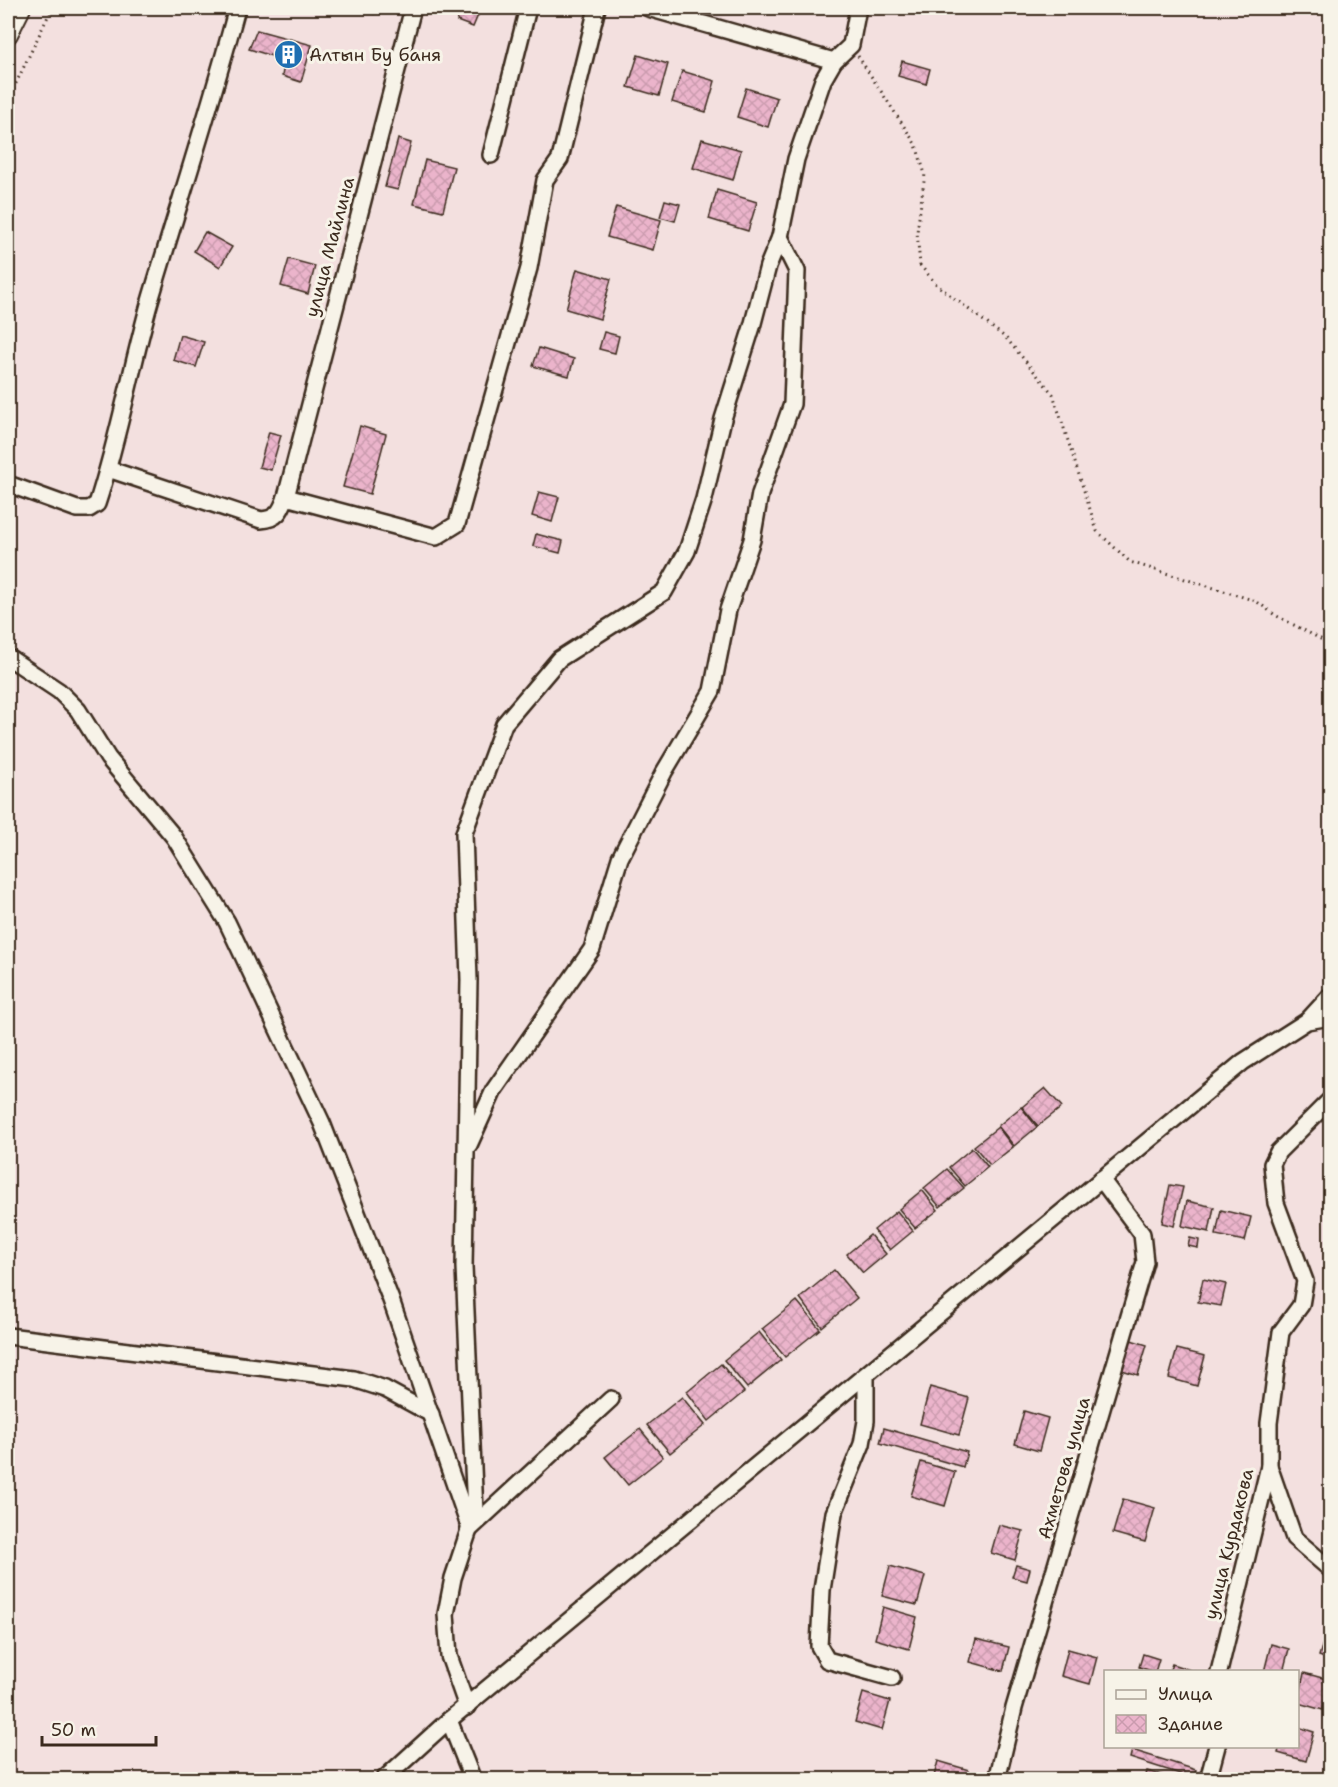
<svg xmlns="http://www.w3.org/2000/svg" width="1338" height="1787" viewBox="0 0 1338 1787" font-family="'Shantell Sans',sans-serif">
<style>
.building{fill:url(#building-cross-hatch);stroke:#3b2a1e;stroke-width:1.5}
.lines{fill:none;stroke-linecap:round;stroke-linejoin:round}
.minor-casing{stroke:#3b2a1e;stroke-width:20}
.major-casing{stroke:#3b2a1e;stroke-width:22}
.path{stroke:#3b2a1e;stroke-width:3;stroke-dasharray:1.5 4.5;stroke-linecap:butt}
.minor{stroke:#f7f3e8;stroke-width:15}
.major{stroke:#f7f3e8;stroke-width:18}
.labels{text-anchor:middle;dominant-baseline:central;stroke-width:6;stroke-linejoin:round;paint-order:stroke}
.poi-label{font-size:18px;fill:#3b2a1e;stroke:#f7f3e8;text-anchor:start}
.street-label{font-size:18px;fill:#3b2a1e;stroke:#f7f3e8}
</style>
<defs>
<pattern id="building-cross-hatch" width="8" height="8" patternUnits="userSpaceOnUse" patternTransform="scale(1.5)"><rect width="8" height="8" fill="#ebb4cb"/><path d="M0 0l8 8M0 8l8-8" fill="none" stroke="#ca9bae"/></pattern>
</defs>
<rect width="100%" height="100%" fill="#f3e0df"/>
<filter id="ink" filterUnits="userSpaceOnUse"><feTurbulence type="fractalNoise" baseFrequency=".0167" numOctaves="2"/><feDisplacementMap in="SourceGraphic" scale="12" xChannelSelector="R" yChannelSelector="G"/><feConvolveMatrix kernelMatrix="1 2 1 2 8 2 1 2 1" color-interpolation-filters="sRGB"/></filter>
<g filter="url(#ink)">
<g class="building">
<polygon points="359,8 376,8 374,14"/>
<polygon points="462,8 481,8 473,27 457,21"/>
<polygon points="769,8 788,8 787,12"/>
<polygon points="257,30 312,45 301,82 282,76 285,60 249,49"/>
<polygon points="638,55 668,64 659,96 628,87"/>
<polygon points="902,61 930,69 926,84 898,76"/>
<polygon points="682,71 715,81 706,112 672,102"/>
<polygon points="746,88 777,98 768,127 737,117"/>
<polygon points="398,139 411,143 398,190 385,187"/>
<polygon points="702,139 741,150 733,180 693,168"/>
<polygon points="425,160 454,167 443,211 414,204"/>
<polygon points="717,190 757,202 748,231 709,219"/>
<polygon points="665,200 680,204 675,221 660,217"/>
<polygon points="616,207 661,220 653,250 607,237"/>
<polygon points="205,232 232,247 220,267 194,251"/>
<polygon points="289,259 315,266 308,294 281,286"/>
<polygon points="577,269 611,279 600,319 566,309"/>
<polygon points="604,332 619,336 615,353 599,349"/>
<polygon points="180,335 204,342 196,367 173,360"/>
<polygon points="539,348 574,359 569,376 533,366"/>
<polygon points="360,426 386,434 370,494 343,487"/>
<polygon points="269,432 281,435 271,470 259,467"/>
<polygon points="539,492 559,497 552,522 532,516"/>
<polygon points="536,534 563,541 560,553 533,546"/>
<polygon points="1045,1088 1062,1107 1038,1126 1022,1107"/>
<polygon points="1021,1107 1037,1127 1014,1146 998,1126"/>
<polygon points="998,1127 1013,1147 990,1165 974,1146"/>
<polygon points="972,1148 988,1167 965,1186 949,1167"/>
<polygon points="947,1169 964,1188 940,1207 924,1188"/>
<polygon points="1170,1185 1183,1187 1174,1226 1162,1223"/>
<polygon points="922,1190 938,1210 915,1228 899,1209"/>
<polygon points="1187,1201 1214,1207 1209,1232 1182,1226"/>
<polygon points="1221,1210 1251,1217 1245,1241 1216,1235"/>
<polygon points="897,1211 913,1231 890,1250 874,1230"/>
<polygon points="870,1235 886,1254 863,1273 847,1254"/>
<polygon points="1190,1238 1199,1240 1198,1248 1188,1246"/>
<polygon points="834,1270 857,1298 822,1327 800,1298"/>
<polygon points="1203,1279 1226,1284 1221,1306 1198,1302"/>
<polygon points="797,1301 820,1329 785,1357 762,1329"/>
<polygon points="759,1332 781,1360 747,1388 724,1360"/>
<polygon points="1131,1340 1147,1345 1138,1375 1122,1370"/>
<polygon points="1177,1349 1205,1356 1197,1386 1169,1378"/>
<polygon points="721,1364 744,1392 709,1421 687,1392"/>
<polygon points="930,1387 969,1398 959,1435 920,1424"/>
<polygon points="682,1397 705,1425 670,1453 647,1425"/>
<polygon points="1024,1411 1048,1418 1039,1451 1015,1444"/>
<polygon points="884,1428 967,1452 963,1467 880,1443"/>
<polygon points="640,1429 663,1457 628,1485 605,1457"/>
<polygon points="921,1462 955,1472 945,1506 911,1496"/>
<polygon points="1123,1499 1155,1508 1145,1542 1113,1533"/>
<polygon points="999,1525 1023,1531 1015,1560 991,1553"/>
<polygon points="1016,1565 1030,1569 1027,1581 1012,1577"/>
<polygon points="890,1566 925,1576 917,1605 882,1596"/>
<polygon points="883,1607 917,1617 909,1649 875,1639"/>
<polygon points="1328,1627 1330,1628 1330,1660 1319,1656"/>
<polygon points="976,1639 1009,1647 1003,1671 970,1662"/>
<polygon points="1271,1644 1289,1649 1283,1672 1264,1672"/>
<polygon points="1068,1649 1097,1657 1090,1684 1061,1676"/>
<polygon points="1143,1654 1159,1659 1155,1672 1139,1667"/>
<polygon points="1172,1664 1196,1672 1169,1672"/>
<polygon points="1304,1673 1330,1680 1323,1710 1298,1703"/>
<polygon points="863,1693 890,1701 882,1730 855,1722"/>
<polygon points="1298,1727 1314,1732 1306,1761 1278,1753 1280,1746 1298,1746"/>
<polygon points="1132,1750 1196,1770 1193,1778 1130,1758"/>
<polygon points="938,1761 969,1770 966,1780 933,1780"/>
<polygon points="1147,1771 1175,1779 1175,1780 1145,1780"/>
</g>
<g class="lines">
<defs>
<g id="minor">
<polyline points="648,8 834,61"/>
<polyline points="491,155 528,8"/>
<path d="M108 469 261 520C277 519 281 511 286 497L436 537 457 524 529 268 545 180 560 159 597 8"/>
<path d="M8 484 77 509H89L97 504C119 437 131 368 150 301 179 203 211 106 237 8"/>
<polyline points="286,497 413,8"/>
<polyline points="8,657 59,691 78,710 108,758 174,837 227,922 322,1123 391,1300 470,1529 611,1399"/>
<polyline points="1307,1021 1330,996"/>
<polyline points="469,1145 494,1090 592,949 620,858 664,772 712,691 728,610 752,540 760,494 792,404 797,271 780,237"/>
<polyline points="8,1336 354,1379 385,1389 431,1414"/>
<polyline points="866,1376 866,1421 862,1444 834,1513 822,1590 819,1646 827,1660 892,1678"/>
<polyline points="1269,1466 1294,1538 1330,1569"/>
<polyline points="1219,1672 1269,1466 1269,1423 1281,1332 1301,1305 1305,1281 1276,1203 1272,1164 1278,1152 1330,1100"/>
<polyline points="467,1707 449,1656 446,1614 453,1578 475,1512 464,1267 469,980 464,833 504,724 559,659 664,592 687,551 704,499 723,419 752,327 768,266 780,237 796,159 823,80 834,61 851,45 858,8"/>
<polyline points="449,1720 473,1780"/>
<polyline points="383,1780 449,1720 1243,1062 1307,1021 1330,1017"/>
<polyline points="997,1780 1014,1708 1145,1262 1142,1234 1101,1179"/>
<polyline points="1208,1780 1217,1746"/>
</g>
<polyline id="major" points="8,34 21,8"/>
</defs>
<use href="#minor" class="minor-casing"/>
<use href="#major" class="major-casing"/>
<g class="path">
<polyline points="858,56 916,145 925,174 917,232 920,265 937,285 1006,338 1053,394 1097,531 1130,562 1256,601 1275,615 1330,644"/>
<polyline points="8,100 52,8"/>
</g>
<use href="#minor" class="minor"/>
<use href="#major" class="major"/>
</g>
</g>
<defs>
<symbol id="building-disc" viewBox="-11 -11 22 22"><circle r="9.5" fill="#1f6fb2" stroke="#f7f3e8"/><path d="M-4-6H4V6H1V3H-1V6H-4ZM-2.5-4.3h1.7v1.8h-1.7ZM.8-4.3h1.7v1.8H.8ZM-2.5-1h1.7V.8h-1.7ZM.8-1h1.7V.8H.8Z" fill="#fff"/></symbol>
</defs>
<g fill-rule="evenodd">
<use href="#building-disc" x="272" y="38" width="33" height="33"/>
</g>
<g class="labels">
<g class="poi-label">
<text x="309" y="55">Алтын Бу баня</text>
</g>
<g class="street-label">
<text transform="translate(330 247) rotate(-75)">улица Майлина</text>
<text transform="translate(1064 1468) rotate(-74)">Ахметова улица</text>
<text transform="translate(1229 1544) rotate(-76)">улица Курдакова</text>
</g>
</g>
<rect width="1338" height="1787" fill="none" stroke="#f7f3e8" stroke-width="30"/>
<rect x="15" y="15" width="1308" height="1757" fill="none" stroke="#3b2a1e" stroke-width="2" filter="url(#ink)"/>
<rect x="1104" y="1670" width="195" height="78" fill="#f7f3e8" stroke="#aca397" stroke-width="1.5"/>
<rect x="1116" y="1690" width="30" height="9" fill="#f7f3e8" stroke="#aca397" stroke-width="1.5"/>
<text x="1158" y="1700" font-size="18" fill="#3b2a1e">Улица</text>
<rect x="1116" y="1715" width="30" height="18" fill="url(#building-cross-hatch)" stroke="#aca397" stroke-width="1.5"/>
<text x="1158" y="1730" font-size="18" fill="#3b2a1e">Здание</text>
<path d="M42 1736v9h114v-9" fill="none" stroke="#3b2a1e" stroke-width="3"/>
<text x="51" y="1736" font-size="18" fill="#3b2a1e" stroke="#f7f3e8" stroke-width="4.5" paint-order="stroke">50 m</text>
</svg>
